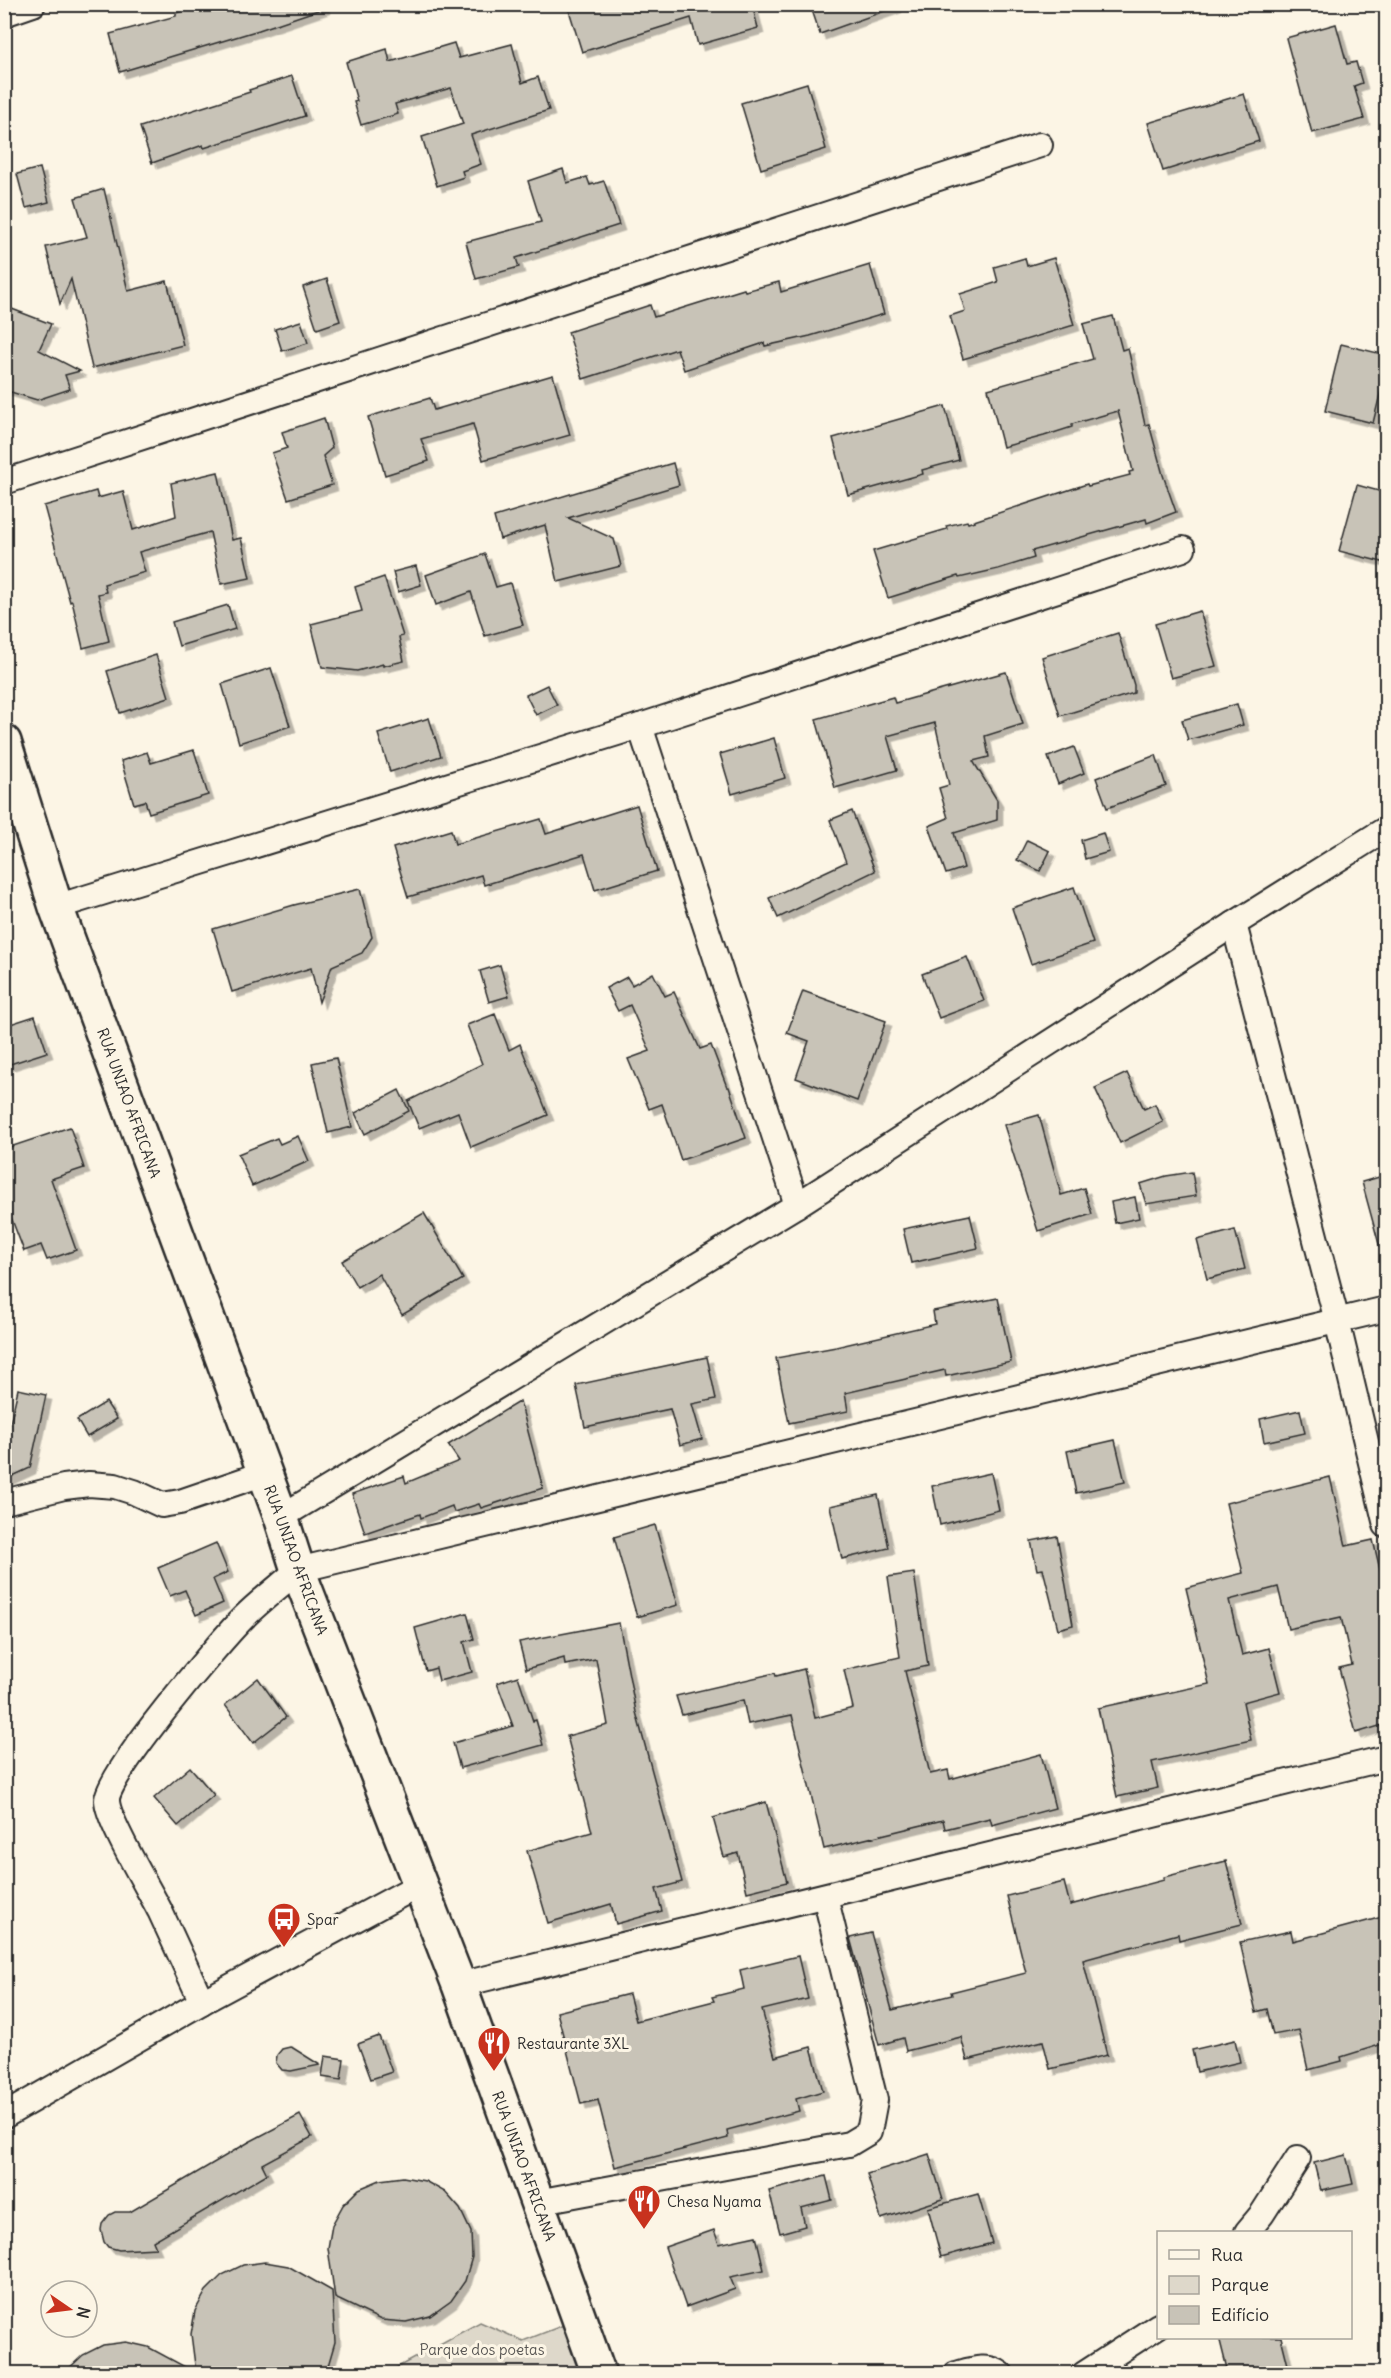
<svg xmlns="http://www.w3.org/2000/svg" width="1391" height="2378" viewBox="0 0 1391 2378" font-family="Delius,sans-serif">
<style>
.green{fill:#ded8ca;stroke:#84827a;stroke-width:1.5}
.building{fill:#c8c3b7;stroke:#2b2b2b;stroke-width:1.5;filter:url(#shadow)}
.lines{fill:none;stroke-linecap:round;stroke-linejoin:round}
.minor-casing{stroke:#2b2b2b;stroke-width:28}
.secondary-casing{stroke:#2b2b2b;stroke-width:38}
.minor{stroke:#fcf5e5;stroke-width:24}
.secondary{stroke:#fcf5e5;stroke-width:33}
.labels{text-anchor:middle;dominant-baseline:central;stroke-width:6;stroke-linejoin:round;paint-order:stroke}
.street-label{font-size:15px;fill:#2b2b2b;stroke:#fcf5e5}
.poi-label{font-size:15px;fill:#2b2b2b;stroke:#fcf5e5;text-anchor:start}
.park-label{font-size:15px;fill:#585653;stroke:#fcf5e5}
</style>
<defs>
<filter id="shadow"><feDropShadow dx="5.5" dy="5.5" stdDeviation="0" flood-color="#0004"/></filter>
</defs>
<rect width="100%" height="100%" fill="#fcf5e5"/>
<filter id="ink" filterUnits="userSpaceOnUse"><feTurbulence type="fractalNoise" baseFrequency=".0167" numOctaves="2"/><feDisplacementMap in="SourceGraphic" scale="12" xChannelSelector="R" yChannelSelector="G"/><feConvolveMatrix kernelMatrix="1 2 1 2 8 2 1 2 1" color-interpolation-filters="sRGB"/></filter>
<g filter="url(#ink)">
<polygon class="green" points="480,2322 523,2341 569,2323 588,2374 385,2374"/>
<g class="building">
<polygon points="206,4 323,4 324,8 259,30 120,72 110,34 176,16 176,13"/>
<polygon points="567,4 752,4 758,28 698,45 691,18 582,52"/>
<polygon points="810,4 896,4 896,7 820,34"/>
<polygon points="1336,24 1347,64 1356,62 1362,83 1354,86 1364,119 1312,133 1286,38"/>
<polygon points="454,43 459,58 512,44 522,83 538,77 549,110 471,135 481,164 462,171 464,177 437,186 422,137 463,124 451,88 395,104 398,114 361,125 354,102 357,101 346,62 387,49 390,62"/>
<polygon points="292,76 305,116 204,148 203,145 152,163 140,127 250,92 249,90"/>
<polygon points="807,83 826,149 761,169 741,103"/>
<polygon points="1244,94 1259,141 1163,171 1148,123"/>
<polygon points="40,168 49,202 26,208 17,174"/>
<polygon points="563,169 567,183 587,177 590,185 604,181 619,225 516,258 519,267 476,279 466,242 541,222 528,181"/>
<polygon points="104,189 128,291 167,281 183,345 92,368 71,279 60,304 46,247 87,237 75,198"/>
<polygon points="1025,258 1027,266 1054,258 1074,325 963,359 950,316 965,311 960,294 998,282 994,267"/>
<polygon points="870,265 884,314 810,336 765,346 764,343 684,370 677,349 583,379 568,332 650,305 654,317 744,289 745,291 779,282 781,292"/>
<polygon points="327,279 340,321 317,329 303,287"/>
<polygon points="12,309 51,324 39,350 80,371 65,375 70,389 37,400 4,390 4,327"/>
<polygon points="1113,316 1122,350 1128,348 1145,425 1149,424 1163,475 1176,512 1147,523 1146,519 1032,551 1034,558 998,569 959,578 958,576 888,598 873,551 947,529 946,526 967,521 968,523 1087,484 1088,486 1130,475 1129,472 1133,471 1118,411 1072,424 1072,427 1044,436 1003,447 988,389 1093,359 1083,324"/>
<polygon points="301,321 308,343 282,351 275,329"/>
<polygon points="1341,344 1386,355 1386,370 1373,423 1325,411"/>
<polygon points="553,375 570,435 483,460 473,424 421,439 429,461 385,475 368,417 430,398 434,410"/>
<polygon points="945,406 959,460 922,470 923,474 848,495 833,438"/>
<polygon points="324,418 332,448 323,456 332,485 288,499 272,453 287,448 282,432"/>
<polygon points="673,463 679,485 568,518 614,539 621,566 558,582 545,525 500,539 494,517"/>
<polygon points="218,472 232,540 241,538 250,578 221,584 210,532 139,552 145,572 104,584 106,592 98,594 109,641 83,648 72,601 70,602 44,506 96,491 98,498 123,491 133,530 176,516 171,483"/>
<polygon points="1357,485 1386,493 1386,563 1339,551"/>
<polygon points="485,554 496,587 510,583 523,625 485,636 471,592 436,605 426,575"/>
<polygon points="416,566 421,585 398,592 393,572"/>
<polygon points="384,577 403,636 399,637 404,661 383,666 383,664 357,671 322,667 311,624 362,611 355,587"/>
<polygon points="228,605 235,629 179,646 172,622"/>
<polygon points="1200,611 1216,666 1171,678 1155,624"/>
<polygon points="1118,633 1134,685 1134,693 1060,716 1042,657"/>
<polygon points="156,655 169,697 120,713 107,671"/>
<polygon points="271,668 290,726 239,743 222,684"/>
<polygon points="1006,672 1023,724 985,736 989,757 973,761 997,800 997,820 954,833 964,868 946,874 929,826 948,818 939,788 949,785 935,723 887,736 897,770 835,788 816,719 893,697 895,703"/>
<polygon points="547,685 557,705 536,715 526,695"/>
<polygon points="1237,704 1243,725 1188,740 1182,720"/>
<polygon points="429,718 441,756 390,772 378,734"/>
<polygon points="774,738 785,778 732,794 720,754"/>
<polygon points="1074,747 1084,773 1058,784 1048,757"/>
<polygon points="194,750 208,795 149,813 145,801 134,804 121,761 147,752 151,763"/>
<polygon points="1156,755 1166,786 1107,808 1096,778"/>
<polygon points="637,805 657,871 595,890 584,854 484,885 481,875 408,897 393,848 451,830 455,844 541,819 546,834"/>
<polygon points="852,811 875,871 778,918 769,898 846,862 830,820"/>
<polygon points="1103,833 1109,852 1085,859 1081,840"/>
<polygon points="1027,840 1050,851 1040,871 1017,860"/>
<polygon points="1074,887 1093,943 1031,964 1012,908"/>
<polygon points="360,889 372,937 362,953 332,966 319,1002 311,968 232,992 213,929 294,905"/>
<polygon points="967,957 984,1001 939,1018 922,974"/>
<polygon points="500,965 509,996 489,1002 480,971"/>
<polygon points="653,973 665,996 674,992 700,1049 711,1045 727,1087 729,1087 746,1138 681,1160 662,1104 649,1109 628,1059 650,1051 630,1005 618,1011 606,988 627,977 632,985"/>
<polygon points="803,991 886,1021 857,1101 796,1078 809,1041 787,1033"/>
<polygon points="495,1014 509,1050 520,1044 548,1115 471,1147 458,1112 419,1128 408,1101 482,1064 467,1025"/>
<polygon points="35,1016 47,1052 4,1066 4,1026"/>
<polygon points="336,1058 352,1127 328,1133 312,1063"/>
<polygon points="1127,1073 1144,1109 1155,1104 1163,1122 1120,1143 1095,1088"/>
<polygon points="399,1090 409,1111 365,1134 355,1113"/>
<polygon points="1039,1115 1061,1195 1084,1188 1092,1214 1038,1231 1004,1125"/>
<polygon points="70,1127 84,1168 51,1179 76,1250 47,1260 41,1245 24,1251 4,1199 4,1149"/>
<polygon points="298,1136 309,1161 252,1186 238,1154 277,1138 280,1144"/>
<polygon points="1192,1172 1196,1196 1146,1204 1140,1184 1166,1176"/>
<polygon points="1386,1175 1386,1248 1380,1248 1362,1182"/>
<polygon points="1135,1197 1139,1218 1115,1223 1111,1202"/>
<polygon points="424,1213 463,1279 402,1315 379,1274 357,1287 342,1261"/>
<polygon points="970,1215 978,1248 911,1263 903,1229"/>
<polygon points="1235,1230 1245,1269 1207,1279 1197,1240"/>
<polygon points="998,1298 1011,1362 946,1376 945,1370 845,1393 848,1411 789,1423 776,1358 836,1347 935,1324 933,1311"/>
<polygon points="707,1357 716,1399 692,1404 702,1439 680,1445 670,1409 585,1427 576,1385"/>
<polygon points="18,1389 46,1395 30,1468 4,1480 4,1426 10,1424"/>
<polygon points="520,1401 543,1488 481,1508 479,1504 454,1512 452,1506 421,1518 420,1514 365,1533 352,1494 404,1476 406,1483 459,1461 448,1445"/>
<polygon points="106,1402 117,1419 87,1437 77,1420"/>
<polygon points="1300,1410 1305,1433 1264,1442 1260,1419"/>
<polygon points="1115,1440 1125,1482 1076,1493 1067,1451"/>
<polygon points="991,1473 999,1510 940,1525 932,1486"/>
<polygon points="1330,1477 1346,1546 1373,1540 1386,1595 1386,1724 1356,1733 1339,1668 1352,1665 1341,1617 1288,1629 1278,1587 1229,1600 1242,1655 1269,1648 1280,1692 1243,1702 1251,1740 1152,1762 1158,1788 1117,1797 1098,1708 1209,1684 1186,1588 1243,1573 1226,1503"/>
<polygon points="878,1495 889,1548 842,1559 830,1506"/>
<polygon points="655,1525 678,1605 637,1617 614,1537"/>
<polygon points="1057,1536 1073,1625 1058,1629 1043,1569 1037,1570 1031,1541"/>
<polygon points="216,1543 228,1572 213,1579 223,1603 196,1615 185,1590 170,1596 158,1568"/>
<polygon points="914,1573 928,1666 905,1671 930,1774 948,1770 950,1779 1041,1754 1055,1808 992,1825 990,1818 945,1829 943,1820 824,1849 792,1715 748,1724 743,1700 682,1715 676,1696 775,1673 776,1676 804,1669 815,1718 853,1708 844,1670 900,1657 888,1577"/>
<polygon points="467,1613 474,1639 464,1642 472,1672 439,1681 436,1668 426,1671 415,1628"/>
<polygon points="619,1623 636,1712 682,1882 656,1889 662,1911 616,1924 611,1904 548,1923 527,1851 592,1832 567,1736 608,1725 596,1659 565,1665 564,1658 526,1669 519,1642"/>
<polygon points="518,1676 533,1721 536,1720 543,1745 460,1768 453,1743 513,1726 497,1683"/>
<polygon points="258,1678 286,1717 253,1743 225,1705"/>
<polygon points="190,1767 214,1795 178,1826 154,1798"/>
<polygon points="766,1802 787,1882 747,1892 738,1853 724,1857 713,1818"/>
<polygon points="1226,1861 1242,1924 1179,1940 1178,1934 1083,1960 1107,2055 1050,2069 1043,2041 967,2060 961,2037 906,2051 903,2038 879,2045 850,1938 871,1933 892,2010 952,1995 951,1992 1026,1973 1007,1896 1064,1882 1070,1905 1164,1880 1164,1877"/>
<polygon points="1386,1916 1386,2043 1341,2057 1342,2061 1308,2070 1299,2030 1273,2035 1267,2009 1256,2012 1240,1942 1291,1931 1293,1941"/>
<polygon points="798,1956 808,1999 762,2010 775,2057 811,2047 823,2091 796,2099 799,2111 727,2130 728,2138 615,2167 598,2100 581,2104 557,2012 629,1994 636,2021 714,2001 712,1997 744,1989 740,1970"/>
<polygon points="379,2036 392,2072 371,2079 358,2044"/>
<polygon points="1235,2040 1240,2062 1197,2072 1192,2050"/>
<polygon points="290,2047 293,2048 320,2065 291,2071 282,2070 276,2063 277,2055 282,2049"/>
<polygon points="325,2056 344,2059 341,2080 322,2077"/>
<polygon points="300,2115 312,2137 262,2164 267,2174 153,2241 156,2248 119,2250 108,2247 104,2242 101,2230 102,2224 109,2215 115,2212 130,2212 249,2142"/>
<polygon points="929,2154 943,2199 881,2219 867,2174"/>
<polygon points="1346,2155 1353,2184 1321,2191 1314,2163"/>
<polygon points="826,2176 832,2200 801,2208 805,2226 780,2233 769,2191"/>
<polygon points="403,2177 425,2181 445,2192 460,2209 471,2232 472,2257 465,2281 451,2301 430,2316 406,2322 381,2320 335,2298 328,2248 332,2225 343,2205 359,2189 380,2180"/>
<polygon points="978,2194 992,2243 941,2257 928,2208"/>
<polygon points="714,2230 719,2244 756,2236 764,2270 730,2277 735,2289 686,2307 665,2247"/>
<polygon points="265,2262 288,2266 332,2291 335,2342 328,2366 323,2373 64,2373 83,2355 103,2345 126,2342 148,2347 196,2373 191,2334 195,2311 206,2291 222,2275 243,2265"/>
<polygon points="1219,2337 1281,2337 1290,2373 1228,2373"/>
</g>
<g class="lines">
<defs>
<g id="minor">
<polyline points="4,14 33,4"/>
<polyline points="4,482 1040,145"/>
<polyline points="640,726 797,1205"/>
<polyline points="56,907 640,726 1183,549"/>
<polyline points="1234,924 1337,1321 1386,1525"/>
<polyline points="4,1502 64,1487 89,1484 115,1486 134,1492 162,1505 180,1502 265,1473"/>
<polyline points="281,1517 797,1205 1234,924 1386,829"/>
<polyline points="459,1985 1386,1758"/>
<path d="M202 2002C188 1972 174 1941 160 1911 149 1889 107 1820 107 1800 106 1775 220 1641 243 1618 260 1601 280 1586 298 1570L1386 1309"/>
<polyline points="4,2116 202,2002 419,1885"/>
<polyline points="537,2202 849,2144 869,2132 875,2100 825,1896"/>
<polyline points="1247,2232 1262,2214 1298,2158"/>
<path d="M956 2374C971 2370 988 2364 1001 2374"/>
<polyline points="1084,2374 1158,2326"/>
</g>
<polyline id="secondary" points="4,742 56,907 281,1517 298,1570 459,1985 599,2374"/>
</defs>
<use href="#minor" class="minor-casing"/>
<use href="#secondary" class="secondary-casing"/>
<use href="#minor" class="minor"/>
<use href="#secondary" class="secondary"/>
</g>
</g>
<defs>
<symbol id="bus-pin" viewBox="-11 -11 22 30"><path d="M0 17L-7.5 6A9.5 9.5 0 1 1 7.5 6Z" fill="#c8321e" stroke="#fcf5e5"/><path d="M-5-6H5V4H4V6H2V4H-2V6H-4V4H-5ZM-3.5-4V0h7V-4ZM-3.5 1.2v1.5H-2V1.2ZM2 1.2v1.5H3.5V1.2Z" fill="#fff"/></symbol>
<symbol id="restaurant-pin" viewBox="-11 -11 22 30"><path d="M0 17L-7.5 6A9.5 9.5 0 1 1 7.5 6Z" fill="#c8321e" stroke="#fcf5e5"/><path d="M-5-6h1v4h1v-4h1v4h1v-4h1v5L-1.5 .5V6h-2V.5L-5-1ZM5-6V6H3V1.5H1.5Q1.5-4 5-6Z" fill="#fff"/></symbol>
</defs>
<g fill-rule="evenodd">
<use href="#bus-pin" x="265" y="1900" width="38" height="52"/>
<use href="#restaurant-pin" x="475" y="2024" width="38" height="52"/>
<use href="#restaurant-pin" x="625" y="2182" width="38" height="52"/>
</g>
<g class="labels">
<g class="street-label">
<text transform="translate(129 1103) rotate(70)">RUA UNIAO AFRICANA</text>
<text transform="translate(296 1560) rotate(70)">RUA UNIAO AFRICANA</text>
<text transform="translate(524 2166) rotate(70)">RUA UNIAO AFRICANA</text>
</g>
<g class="poi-label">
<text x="307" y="1919">Spar</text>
<text x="517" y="2043">Restaurante 3XL</text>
<text x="667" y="2201">Chesa Nyama</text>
</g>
<g class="park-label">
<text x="482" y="2349">Parque dos poetas</text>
</g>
</g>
<rect width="1391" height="2378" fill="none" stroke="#fcf5e5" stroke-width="24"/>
<rect x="12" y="12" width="1367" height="2354" fill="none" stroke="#2b2b2b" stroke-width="2" filter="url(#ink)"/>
<rect x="1157" y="2231" width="195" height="108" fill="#fcf5e5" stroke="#a8a49b" stroke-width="1.5"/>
<rect x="1169" y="2250" width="30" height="9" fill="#fcf5e5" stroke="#a8a49b" stroke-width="1.5"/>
<text x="1211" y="2261" font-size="18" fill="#2b2b2b">Rua</text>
<rect x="1169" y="2276" width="30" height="18" fill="#ded8ca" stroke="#a8a49b" stroke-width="1.5"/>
<text x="1211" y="2291" font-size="18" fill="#2b2b2b">Parque</text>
<rect x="1169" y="2306" width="30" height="18" fill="#c8c3b7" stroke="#a8a49b" stroke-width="1.5"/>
<text x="1211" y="2321" font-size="18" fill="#2b2b2b">Edifício</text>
<g transform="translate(69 2309) rotate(104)"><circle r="28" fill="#fcf5e5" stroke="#a8a49b" stroke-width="1.5"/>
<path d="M0-4.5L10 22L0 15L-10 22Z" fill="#c8321e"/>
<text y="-9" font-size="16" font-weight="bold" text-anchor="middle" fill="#2b2b2b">N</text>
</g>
</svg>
